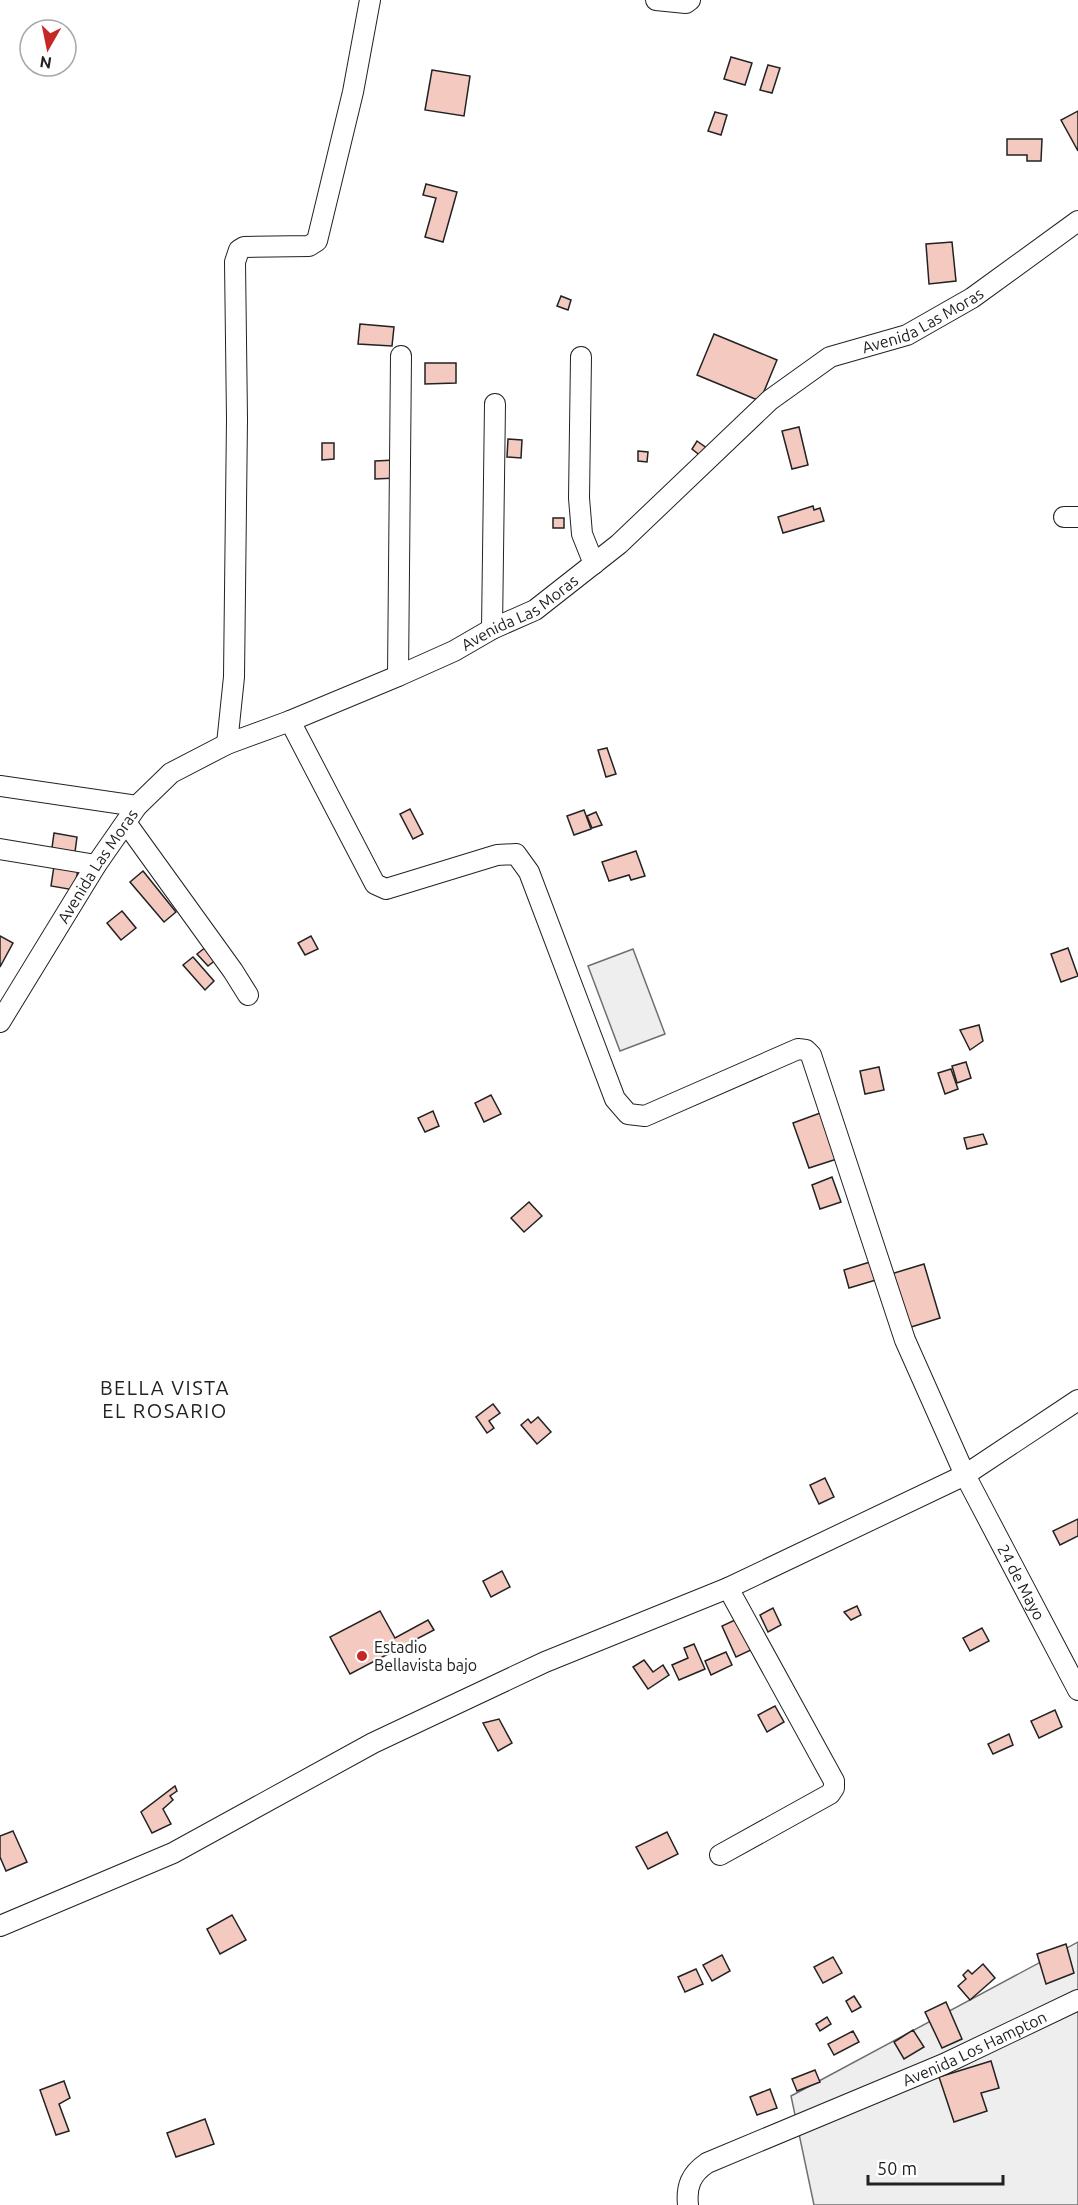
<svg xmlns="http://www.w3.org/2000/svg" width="1078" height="2205" viewBox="0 0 1078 2205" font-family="Ubuntu,sans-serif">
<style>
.green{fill:#eee;stroke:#6f6f6f;stroke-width:1.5}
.building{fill:#f3c9c0;stroke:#222;stroke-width:1.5}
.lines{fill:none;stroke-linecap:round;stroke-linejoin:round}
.minor-casing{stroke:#222;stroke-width:22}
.minor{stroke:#fff;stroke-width:20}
.poi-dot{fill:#c62828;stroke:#fff;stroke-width:2}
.labels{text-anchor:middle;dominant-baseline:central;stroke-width:4.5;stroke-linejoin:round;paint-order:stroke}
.street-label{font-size:16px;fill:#222;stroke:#fff}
.poi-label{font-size:16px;fill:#222;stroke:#fff;text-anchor:start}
.quarter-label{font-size:20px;letter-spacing:1.5px;fill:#222;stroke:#fff}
</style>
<rect width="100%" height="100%" fill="#fff"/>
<g class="green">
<polygon points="633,949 665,1034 620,1051 588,966"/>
<polygon points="1078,1942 1078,2205 814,2205 791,2096"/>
</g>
<g class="building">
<polygon points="731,57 752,63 745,85 724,79"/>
<polygon points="768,65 780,68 772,93 760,90"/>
<polygon points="432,70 470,76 464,116 425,110"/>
<polygon points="1078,111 1078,151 1061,120"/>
<polygon points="715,112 727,115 721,135 708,131"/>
<polygon points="1007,139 1042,139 1041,161 1027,161 1027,155 1007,155"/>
<polygon points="426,184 457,192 443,242 425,237 436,198 423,195"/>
<polygon points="952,242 956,281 929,284 926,244"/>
<polygon points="561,296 571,300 568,310 557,306"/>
<polygon points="360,324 394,327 392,346 358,344"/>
<polygon points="714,334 777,360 760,401 697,375"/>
<polygon points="425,363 456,363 456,383 425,384"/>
<polygon points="799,427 808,465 792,469 782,431"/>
<polygon points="508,439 522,440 521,458 507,457"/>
<polygon points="697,441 708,449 702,457 692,449"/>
<polygon points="322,443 334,443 334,459 322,460"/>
<polygon points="638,451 648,452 647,462 638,461"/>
<polygon points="395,460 396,478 375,479 375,461"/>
<polygon points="813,506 814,510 820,508 824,521 783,533 778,517"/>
<rect x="553" y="518" width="11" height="10"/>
<polygon points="607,748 616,774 606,777 598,750"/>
<polygon points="410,809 423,834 413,839 400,814"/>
<polygon points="584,810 591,829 574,835 567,816"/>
<polygon points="596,812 602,825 592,828 587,816"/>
<polygon points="54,833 77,837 75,852 52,848"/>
<polygon points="636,851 645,876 631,880 629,875 609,881 602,862"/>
<polygon points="54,866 78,870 74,890 51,886"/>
<polygon points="143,871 176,912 164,922 130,882"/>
<polygon points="122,911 136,928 121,940 107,923"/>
<polygon points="0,936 13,943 0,967"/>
<polygon points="311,936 318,949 305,955 298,943"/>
<polygon points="206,947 217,959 208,966 197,954"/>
<polygon points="1068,948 1078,976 1061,982 1051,954"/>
<polygon points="193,957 214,981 205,990 183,965"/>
<polygon points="979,1025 983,1041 970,1050 960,1030"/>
<polygon points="966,1062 971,1078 957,1083 952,1066"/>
<polygon points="879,1067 884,1090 865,1094 860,1071"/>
<polygon points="951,1069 958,1089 945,1094 938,1073"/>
<polygon points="491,1095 501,1114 484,1122 475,1103"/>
<polygon points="433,1111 439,1126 425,1132 418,1118"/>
<polygon points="823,1112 840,1158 809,1168 793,1123"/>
<polygon points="983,1134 987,1144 967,1149 964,1138"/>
<polygon points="832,1177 841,1202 820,1209 812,1185"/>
<polygon points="529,1202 542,1216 524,1232 511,1218"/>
<polygon points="870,1262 876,1280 849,1288 844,1270"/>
<polygon points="924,1264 940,1318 908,1328 891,1274"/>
<polygon points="493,1404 500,1413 489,1421 494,1428 487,1433 476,1417"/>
<polygon points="538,1417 551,1432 537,1444 521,1425 528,1419 531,1423"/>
<polygon points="825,1478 834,1497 819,1504 810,1485"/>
<polygon points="1078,1519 1078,1536 1060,1545 1053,1531"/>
<polygon points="502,1571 510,1587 491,1597 483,1581"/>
<polygon points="857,1606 861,1615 851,1620 844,1612"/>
<polygon points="773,1608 781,1625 768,1632 760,1615"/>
<polygon points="380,1611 395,1638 428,1620 434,1630 350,1674 330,1637"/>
<polygon points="737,1619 751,1650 736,1657 722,1626"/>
<polygon points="982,1628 989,1641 970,1651 963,1638"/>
<polygon points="694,1644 705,1669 679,1680 672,1665 688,1658 684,1648"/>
<polygon points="726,1652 732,1665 711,1675 705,1661"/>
<polygon points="644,1660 653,1672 663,1665 669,1675 648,1689 633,1667"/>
<polygon points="775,1706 784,1722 767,1732 758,1715"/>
<polygon points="1055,1710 1062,1727 1039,1738 1031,1721"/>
<polygon points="499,1719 512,1743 498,1751 483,1723"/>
<polygon points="1009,1734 1013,1745 993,1754 988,1744"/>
<polygon points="175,1786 177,1791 170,1796 173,1800 163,1809 171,1824 152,1833 141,1812"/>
<polygon points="13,1831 27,1862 6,1871 0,1857 0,1836"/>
<polygon points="667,1832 678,1854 648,1869 636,1847"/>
<polygon points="232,1915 246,1940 220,1954 207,1929"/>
<polygon points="1066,1944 1074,1973 1046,1984 1037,1954"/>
<polygon points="722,1955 730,1971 712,1981 703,1965"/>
<polygon points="833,1957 842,1973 823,1983 814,1967"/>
<polygon points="983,1964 995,1978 970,2000 958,1986 966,1979 963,1975 968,1970 972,1974"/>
<polygon points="696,1969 703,1984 685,1992 678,1977"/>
<polygon points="854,1996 861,2007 852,2012 846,2001"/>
<polygon points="946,2002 962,2039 942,2048 925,2012"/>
<polygon points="827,2017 831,2024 820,2031 816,2024"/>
<polygon points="913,2030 924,2047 904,2059 894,2042"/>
<polygon points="853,2031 859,2042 834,2055 828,2044"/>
<polygon points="991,2061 999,2088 981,2093 987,2111 954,2122 939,2077"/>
<polygon points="815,2070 820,2082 797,2091 792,2079"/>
<polygon points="64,2081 70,2098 59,2104 69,2131 56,2135 40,2090"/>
<polygon points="770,2089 777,2108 757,2115 750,2097"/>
<polygon points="205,2119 214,2144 176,2157 167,2133"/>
</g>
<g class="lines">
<defs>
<g id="minor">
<polyline points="656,0 686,3 690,0"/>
<polyline points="581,357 579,498 582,534 594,564"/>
<polyline points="1064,517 1078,517"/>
<polyline points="492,629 495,404"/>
<polyline points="398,676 401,356"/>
<path id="s1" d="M290 721 375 884 386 889 497 855 516 854 529 872 615 1099 628 1114 645 1116 798 1049 806 1050 811 1055 905 1340 965 1475 1078 1690"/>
<polyline points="227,744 234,677 237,419 235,262 239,250 244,247 309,246 317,241 353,92 370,0"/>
<polyline points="0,786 137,806"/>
<polyline points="127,824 233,971 248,995"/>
<polyline points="0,849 96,865"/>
<path id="s2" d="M0 1022 96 865 137 806 171 773 227 744 290 721 398 676 454 651 492 629 535 610 619 544 770 400 830 357 907 335 972 298 1078 221"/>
<polyline points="720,1855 830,1794 834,1788 834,1781 728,1588"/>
<polyline points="0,1926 173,1853 373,1743 545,1662 728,1588 965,1475 1078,1400"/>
<path id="s3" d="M688 2205C686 2186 691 2174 707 2163L944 2064 1078 2000"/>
</g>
</defs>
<use href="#minor" class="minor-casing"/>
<use href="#minor" class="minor"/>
</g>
<circle class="poi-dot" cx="362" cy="1656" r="6"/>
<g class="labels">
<g class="street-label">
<text stroke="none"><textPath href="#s2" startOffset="1192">Avenida Las Moras</textPath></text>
<text stroke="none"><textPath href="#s2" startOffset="688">Avenida Las Moras</textPath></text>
<text stroke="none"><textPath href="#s2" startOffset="184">Avenida Las Moras</textPath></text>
<text stroke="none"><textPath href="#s1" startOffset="1384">24 de Mayo</textPath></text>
<text stroke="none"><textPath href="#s3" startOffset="340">Avenida Los Hampton</textPath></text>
</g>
<g class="poi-label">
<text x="374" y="1647">Estadio<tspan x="374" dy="18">Bellavista bajo</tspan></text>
</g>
<g class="quarter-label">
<text x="165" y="1387">BELLA VISTA<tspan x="165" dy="23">EL ROSARIO</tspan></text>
</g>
</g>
<g transform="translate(48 48) rotate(189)"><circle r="28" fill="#ffffff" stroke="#a7a7a7" stroke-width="1.5"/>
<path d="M0-4.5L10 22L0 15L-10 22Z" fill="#c62828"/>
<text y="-9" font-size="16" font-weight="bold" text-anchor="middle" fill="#222222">N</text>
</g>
<path d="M868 2175v9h135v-9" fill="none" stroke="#222222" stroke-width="3"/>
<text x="877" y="2175" font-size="18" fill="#222222" stroke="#ffffff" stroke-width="4.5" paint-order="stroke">50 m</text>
</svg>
